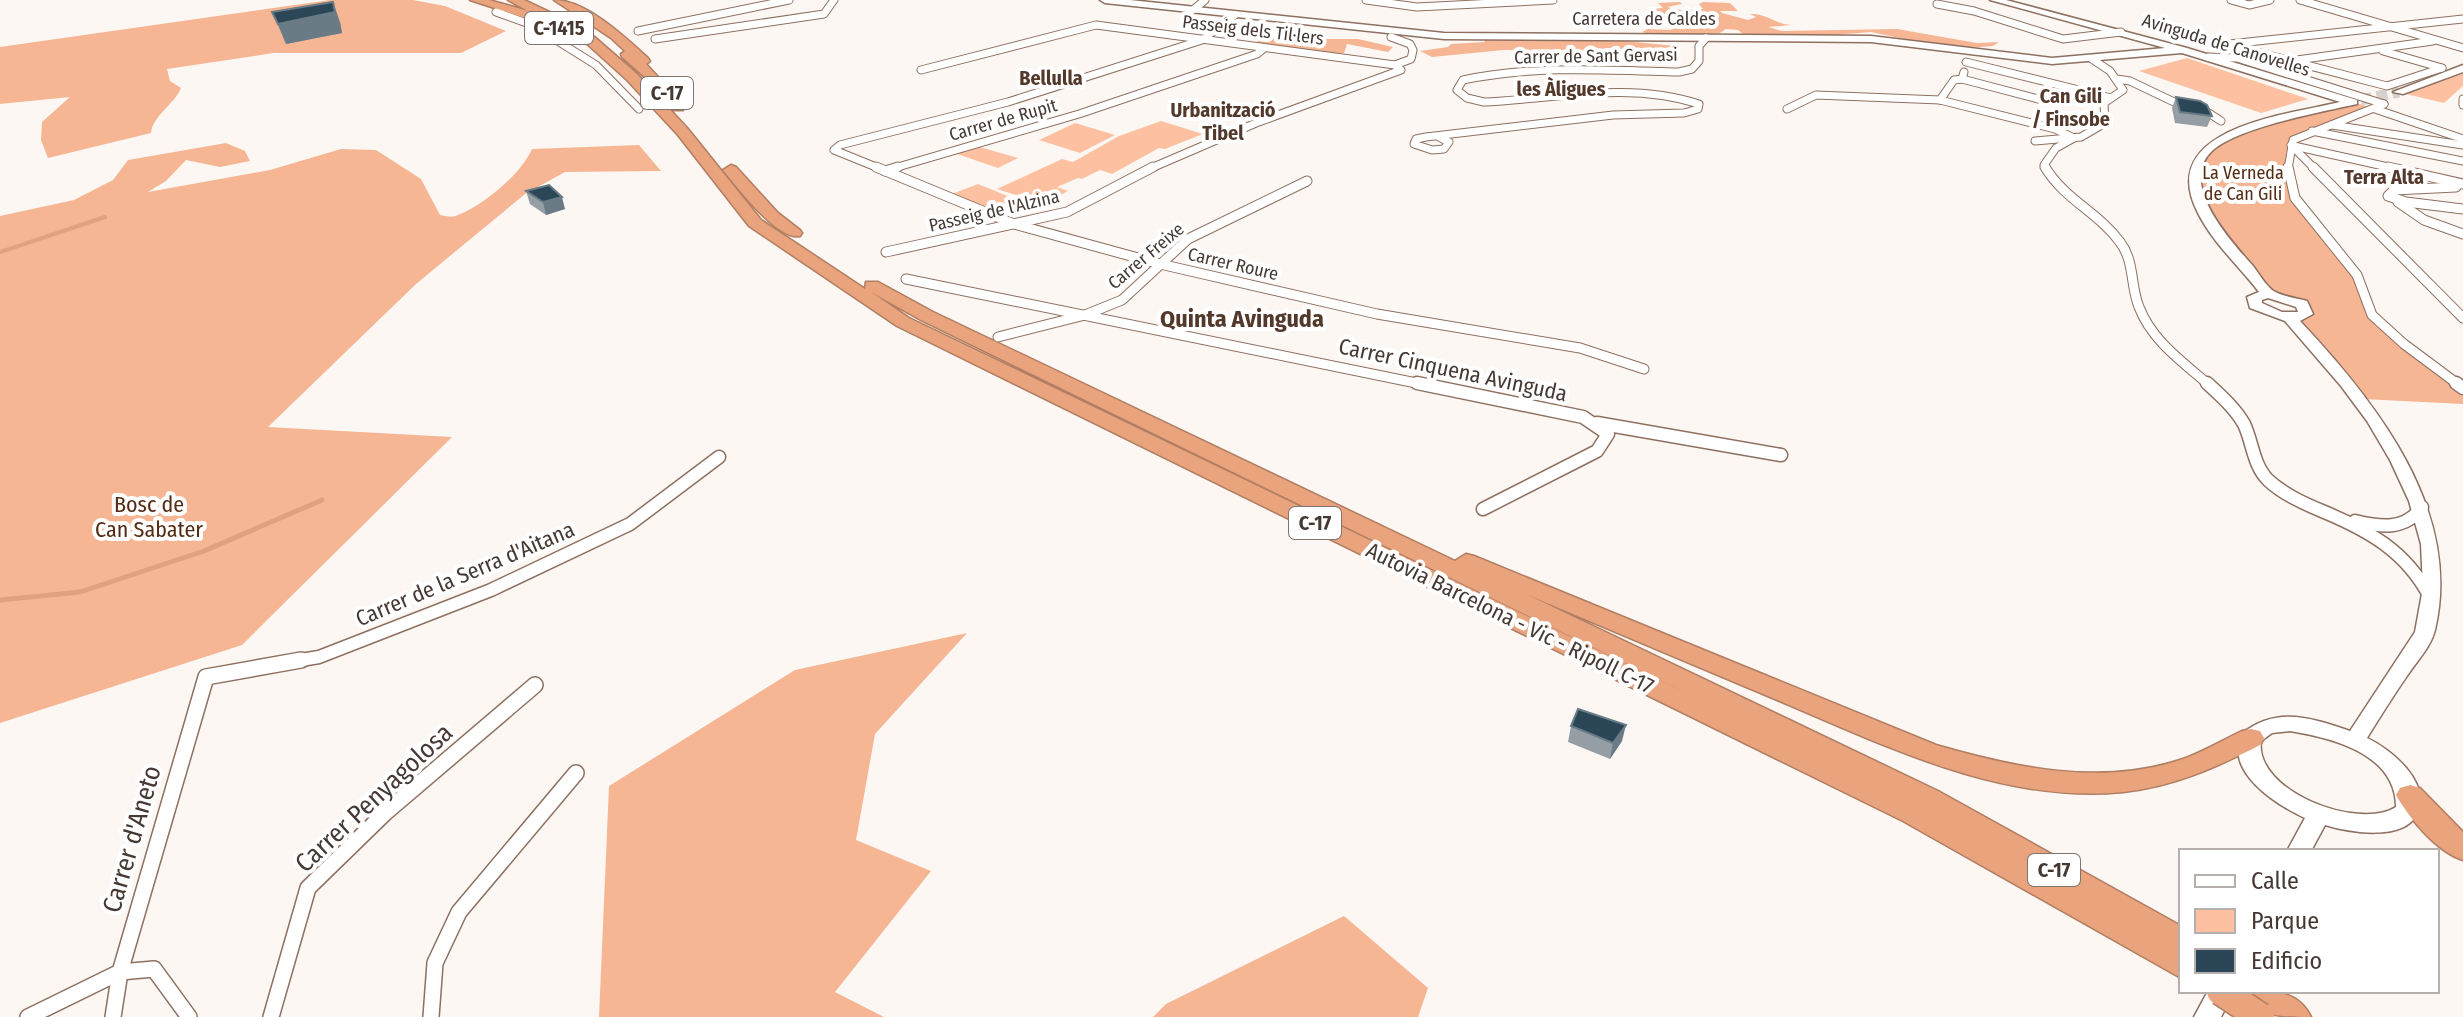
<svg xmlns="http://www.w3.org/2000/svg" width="2463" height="1017" viewBox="0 0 2463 1017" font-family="'Fira Sans Condensed',sans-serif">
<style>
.green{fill:#fdc1a1}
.forest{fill:#f6b694}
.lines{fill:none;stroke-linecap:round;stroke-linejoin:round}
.stream-far1{stroke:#e0a17f;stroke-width:4}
.stream{stroke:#e0a17f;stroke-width:5}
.secondary-tunnel{stroke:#d8d1cd;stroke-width:11;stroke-dasharray:11 5;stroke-linecap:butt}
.street-far3-casing{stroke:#8d7060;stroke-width:9}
.street-far2-casing{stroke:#8d7060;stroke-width:11}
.street-far1-casing{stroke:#8d7060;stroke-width:15}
.street-casing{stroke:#8d7060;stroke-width:18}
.secondary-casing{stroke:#8d7060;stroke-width:3}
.highway-casing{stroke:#b07e63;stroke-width:3}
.street-far3{stroke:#fff;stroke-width:7}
.street-far2{stroke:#fff;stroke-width:9}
.street-far1{stroke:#fff;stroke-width:12}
.street{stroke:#fff;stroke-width:15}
.secondary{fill:#fff;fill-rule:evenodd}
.highway{fill:#e9a37d;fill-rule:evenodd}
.highway-bridge-casing{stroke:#b07e63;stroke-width:31;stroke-linecap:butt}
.highway-bridge{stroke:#e9a37d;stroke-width:28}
.wall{fill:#949ea4}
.shaded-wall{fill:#6a7b85}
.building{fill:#2b4656;stroke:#6a7b85;stroke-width:2}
.labels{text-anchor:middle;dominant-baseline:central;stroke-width:8;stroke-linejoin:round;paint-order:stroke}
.far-street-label{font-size:18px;fill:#463933;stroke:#fff}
.far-park-label{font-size:18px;fill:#542b13;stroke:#fff}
.shield{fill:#fff;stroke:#7e7470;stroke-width:2}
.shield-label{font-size:20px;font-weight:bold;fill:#463933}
.far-neighbourhood-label{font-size:20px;font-weight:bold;fill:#53392b;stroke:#fff}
.street-label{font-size:22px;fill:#463933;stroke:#fff}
.park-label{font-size:22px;fill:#542b13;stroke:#fff}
.neighbourhood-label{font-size:24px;font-weight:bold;fill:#53392b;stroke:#fff}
.near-street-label{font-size:26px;fill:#463933;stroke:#fff}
</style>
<rect width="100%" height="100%" fill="#fdf7f3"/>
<g class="green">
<polygon points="2187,58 2308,99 2261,113 2139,71"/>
<polygon points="2463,71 2463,86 2444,103 2406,94"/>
<polygon points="1161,121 1203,134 1165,149 1159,148 1112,174 1100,170 1082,179 1078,178 1057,187 1068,191 1043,204 997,189 1062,159 1073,162 1119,136"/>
<polygon points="1075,123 1115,135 1080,153 1039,140"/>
<polygon points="976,146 1018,158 998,168 957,154"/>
<polygon points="978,184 1022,202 997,212 952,194"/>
</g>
<g class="forest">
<path d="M330 0H413L445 6 506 31 461 53H274L167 69 170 81 181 88C174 105 153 115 151 133L48 158 41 140 42 122 70 97 0 104V47Z"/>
<path d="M1680 2 1682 4 1667 7 1689 12 1683 9H1703L1699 4 1703 2 1730 3 1738 11H1720L1722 13 1748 20 1756 17 1750 14C1767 13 1774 24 1791 25L1768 27 1782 31 1897 29 1977 43 1999 42 1993 46 1969 48 1928 44 1871 32 1834 35 1743 34 1738 30 1726 29 1720 33 1656 36 1642 32 1648 29 1671 30 1672 28 1666 22 1653 20V15L1659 13 1654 9 1663 8 1658 3Z"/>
<polygon points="1482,37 1605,39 1675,46 1673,51 1504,50 1432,57 1420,51 1448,47 1451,44 1485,42"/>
<polygon points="1261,39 1358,39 1393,47 1388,52 1347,44 1344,53 1333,53 1254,44"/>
<polygon points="2353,102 2375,109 2293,140 2286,153 2289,191 2358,276 2368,311 2463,388 2463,404 2362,399 2289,317 2307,310 2268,294 2204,211 2198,161 2233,135"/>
<path d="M226 143 245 151 250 161 220 167 186 160 166 181 148 192 270 170 341 149 376 150 421 179 440 215C446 216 453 218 458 215 484 205 521 174 532 149L639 145 661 171 565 172 525 194 416 284 268 427 452 437 242 645 0 723V216L74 200 113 180 128 160Z"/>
<polygon points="967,633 875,734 856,840 931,871 835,992 884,1017 599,1017 609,786 795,670"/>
<polygon points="1344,916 1428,988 1418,1017 1153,1017 1166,1004"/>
</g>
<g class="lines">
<polyline class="stream-far1" points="0,252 105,217"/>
<polyline class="stream" points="0,600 80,592 204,551 322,500"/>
<polyline class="secondary-tunnel" points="2361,100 2399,92"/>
<defs>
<g id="street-far3">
<polyline points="1366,0 1417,7 1553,0"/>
<polyline points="2231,0 2249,5 2270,0"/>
<polyline points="2300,0 2463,48"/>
<polyline points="1937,4 1974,11 2063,39 2121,32"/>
<polyline points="503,8 496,12 532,25 596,65 639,109"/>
<polyline points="1193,10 1205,0"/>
<polyline points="638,31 789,0"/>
<polyline points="655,39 824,14 834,0"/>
<polyline points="2220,45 2463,19"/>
<polyline points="2237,47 2387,86 2442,68"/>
<polyline points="2383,51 2442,68"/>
<polyline points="2208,57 2237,58 2384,104"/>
<polyline points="2297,60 2433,41"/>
<polyline points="1966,62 2111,98"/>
<polyline points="921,70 1096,25 1395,65 1411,59 1413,50 1410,44 1391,37"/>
<polyline points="1962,79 2042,100"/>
<polyline points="2117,79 2130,81 2174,102 2198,106 2221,121"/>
<polyline points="2463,99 2463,105"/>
<polyline points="1940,100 2055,129 2074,138"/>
<polyline points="1940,100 1954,80 1962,79 1964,72"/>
<polyline points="1787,109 1816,95 1940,100"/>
<polyline points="2375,109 2463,139"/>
<polyline points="2332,125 2463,145"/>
<polyline points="2312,131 2463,161"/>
<path d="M1439 137 1449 142 1444 149 1432 150 1414 144 1416 139 1426 137 1613 115 1684 113 1698 109 1699 104C1629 81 1555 99 1484 102L1467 98 1457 90 1463 80C1533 65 1608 70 1679 72L1692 69 1699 61V46L1706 38"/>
<polyline points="2035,141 2081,137 2105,123 2104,103 2123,90 2110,71 2092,59"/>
<polyline points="2291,145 2315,169"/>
<polyline points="2294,146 2397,169"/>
<polyline points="881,169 834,150 840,145 1008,102 1202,40 1235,15"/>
<polyline points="891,169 1079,114 1257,54 1264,48"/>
<polyline points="1149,169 1256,123 1401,70 1395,65"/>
<polyline points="2046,169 2044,165 2056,148 2074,138"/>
<polyline points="2288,169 2293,140 2384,104"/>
</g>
<g id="street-far2">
<polyline points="876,167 1014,224 1160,264 1377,314 1580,348 1644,369"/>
<path d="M2045 167C2064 199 2099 213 2120 242 2135 262 2130 285 2139 307 2152 341 2183 362 2209 385"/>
<polyline points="2288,167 2295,198 2357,275 2372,315 2404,344 2459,385"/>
<polyline points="2313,167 2463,318"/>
<polyline points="2388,167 2463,184"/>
<polyline points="885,171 898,167"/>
<polyline points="2456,187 2394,190 2388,196 2406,202 2463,209"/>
<polyline points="2398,202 2424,220 2463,234"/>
<polyline points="886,252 1067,212 1153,167"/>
<polyline points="906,279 1426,385"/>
<polyline points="998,337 1085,315 1122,300 1188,239 1307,181"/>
</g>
<g id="street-far1">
<polyline points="1417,383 1583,417 1608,434 1597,451 1483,509"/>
<path d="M2207 383C2220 395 2235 408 2244 424 2253 443 2253 465 2268 480 2283 494 2303 503 2322 511 2368 530 2406 551 2430 597"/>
<polyline points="2456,383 2463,388"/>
<polyline points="1597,423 1781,455"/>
<path d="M2355 521C2380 527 2405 531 2422 507"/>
<polyline points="289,662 319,657 491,590 630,524 719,457"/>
</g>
<g id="street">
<polyline points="28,1017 120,972 154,969 189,1017"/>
<polyline points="113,1017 120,972 206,677 301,660"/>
<polyline points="271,1017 308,888 385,813 535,685"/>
<polyline points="431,1017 435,963 459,912 576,773"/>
</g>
<g id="secondary">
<path d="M1100 0H1130L1444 33 1871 36 2052 58 2165 48 1990 0H2006L2187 48 2357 100V104C2322 112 2238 127 2212 151 2177 184 2232 242 2253 266 2259 274 2265 284 2272 290 2280 296 2297 298 2307 301L2313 314 2300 321C2376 402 2463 511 2435 630 2431 647 2416 662 2407 676 2393 696 2380 717 2367 738 2391 749 2432 783 2417 814 2403 842 2348 832 2325 825L2311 851H2287L2305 818C2277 805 2222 771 2243 733 2277 706 2312 718 2350 731L2415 632 2423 588 2421 544 2409 501 2390 460 2367 421 2341 386 2285 321 2250 308 2247 297 2259 292C2239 266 2213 243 2198 213 2154 128 2286 115 2340 102L2182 53 2052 64 1871 42 1444 39 1105 3ZM2268 298 2296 307 2298 312H2282L2262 303V300ZM2290 731C2333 738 2396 754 2396 807 2358 831 2254 791 2261 741L2272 733Z"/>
<polygon points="2463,65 2463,72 2403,94 2393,92"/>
<polygon points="2208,991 2234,991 2221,1017 2194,1017"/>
</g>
<g id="highway">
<path d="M470 0H489L528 11 508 0H524L584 28 637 74 688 129 761 220 865 289 866 282H878L933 312 1455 561 1466 554 1474 556 1936 745C2015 768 2100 786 2180 760 2201 753 2221 741 2242 731L2251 729 2260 731 2264 738 2260 745C2217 767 2173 787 2123 792 2001 804 1884 745 1775 699 1692 664 1610 630 1528 595L1938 791 2181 926V978L1903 821 897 326 749 226 678 135 627 80 576 34 533 14 528 19ZM871 292 921 320 1695 697 909 318Z"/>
<path d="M554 0C586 0 625 37 648 58L650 61 646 64 683 104V110H673L647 79 622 57 621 54 625 51 611 38Z"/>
<path d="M731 165 736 167 778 213 800 230 802 233 800 236C778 241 737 187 723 170Z"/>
<path d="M2410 785 2420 788 2463 832V860C2437 852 2409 818 2396 795L2400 788Z"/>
<path d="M2240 991C2268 991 2297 988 2311 1017 2283 1017 2254 1017 2240 991Z"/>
</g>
</defs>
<use href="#street-far3" class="street-far3-casing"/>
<use href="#street-far2" class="street-far2-casing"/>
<use href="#street-far1" class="street-far1-casing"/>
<use href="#street" class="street-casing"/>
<use href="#secondary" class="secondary-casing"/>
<use href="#highway" class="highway-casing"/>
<use href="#street-far3" class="street-far3"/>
<use href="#street-far2" class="street-far2"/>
<use href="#street-far1" class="street-far1"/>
<use href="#street" class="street"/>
<use href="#secondary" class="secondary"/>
<use href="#highway" class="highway"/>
<defs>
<polyline id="highway-bridge" points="2221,991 2260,1017"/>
</defs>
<use href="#highway-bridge" class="highway-bridge-casing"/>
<use href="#highway-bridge" class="highway-bridge"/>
</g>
<g class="wall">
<polygon points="272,12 340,22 342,33 286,44"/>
<polygon points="2176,97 2212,116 2207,127 2175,123 2172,108"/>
<polygon points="526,191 565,209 546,215 530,204"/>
<polygon points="1571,726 1622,741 1610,759 1568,742"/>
</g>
<g class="shaded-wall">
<polygon points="333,2 340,22 342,33 286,44 278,24"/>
<polygon points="562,197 565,209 546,215 543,202"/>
<polygon points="1626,725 1622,741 1610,759 1613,743"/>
</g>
<g class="building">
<polygon points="333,2 335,12 278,24 272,12"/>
<polygon points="2176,97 2200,101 2207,105 2212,116 2180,112"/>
<polygon points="549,185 562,197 543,202 526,191"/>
<polygon points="1578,709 1626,725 1613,743 1571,726"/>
</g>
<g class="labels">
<g class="far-street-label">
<text x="1644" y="19">Carretera de Caldes</text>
<text transform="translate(1253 30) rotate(7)">Passeig dels Til·lers</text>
<text transform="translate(2226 45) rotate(17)">Avinguda de Canovelles</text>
<text transform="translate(1596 56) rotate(-1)">Carrer de Sant Gervasi</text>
<text transform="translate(1003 120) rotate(-16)">Carrer de Rupit</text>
<text transform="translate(994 211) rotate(-13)">Passeig de l'Alzina</text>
<text transform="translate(1146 256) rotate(-40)">Carrer Freixe</text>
<text transform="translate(1233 264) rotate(13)">Carrer Roure</text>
</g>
<g class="far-park-label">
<text x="2243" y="173">La Verneda<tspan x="2243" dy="21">de Can Gili</tspan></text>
</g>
<g class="shield">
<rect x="525" y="12" width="68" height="32" rx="6"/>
<rect x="641" y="77" width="52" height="32" rx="6"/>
<rect x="1289" y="507" width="52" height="32" rx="6"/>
<rect x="2028" y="854" width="52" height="32" rx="6"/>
</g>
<g class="shield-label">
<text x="559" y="28">C-1415</text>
<text x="667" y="93">C-17</text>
<text x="1315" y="523">C-17</text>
<text x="2054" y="870">C-17</text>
</g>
<g class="far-neighbourhood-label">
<text x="1051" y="78">Bellulla</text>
<text x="1561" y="89">les Àligues</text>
<text x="2071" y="96">Can Gili<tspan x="2071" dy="23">/ Finsobe</tspan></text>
<text x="1223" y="110">Urbanització<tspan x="1223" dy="23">Tibel</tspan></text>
<text x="2384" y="177">Terra Alta</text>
</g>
<g class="street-label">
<text transform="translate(1453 370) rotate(12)">Carrer Cinquena Avinguda</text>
<text transform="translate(465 574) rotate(-23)">Carrer de la Serra d'Aitana</text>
<text transform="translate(1510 618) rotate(26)">Autovia Barcelona - Vic - Ripoll C-17</text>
</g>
<g class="park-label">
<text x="149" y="504">Bosc de<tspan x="149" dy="25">Can Sabater</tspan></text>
</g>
<g class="neighbourhood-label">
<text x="1242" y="319">Quinta Avinguda</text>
</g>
<g class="near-street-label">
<text transform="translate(374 798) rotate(-43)">Carrer Penyagolosa</text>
<text transform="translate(132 839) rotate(-74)">Carrer d'Aneto</text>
</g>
</g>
<rect x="2179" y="849" width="260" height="144" fill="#ffffff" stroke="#b5b0ad" stroke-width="2"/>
<rect x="2195" y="875" width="40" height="12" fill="#ffffff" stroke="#b5b0ad" stroke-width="2"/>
<text x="2251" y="889" font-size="24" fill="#463933">Calle</text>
<rect x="2195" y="909" width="40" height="24" fill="#fdc1a1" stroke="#b5b0ad" stroke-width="2"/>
<text x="2251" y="929" font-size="24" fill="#463933">Parque</text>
<rect x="2195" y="949" width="40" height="24" fill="#2b4656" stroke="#b5b0ad" stroke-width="2"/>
<text x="2251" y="969" font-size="24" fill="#463933">Edificio</text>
</svg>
